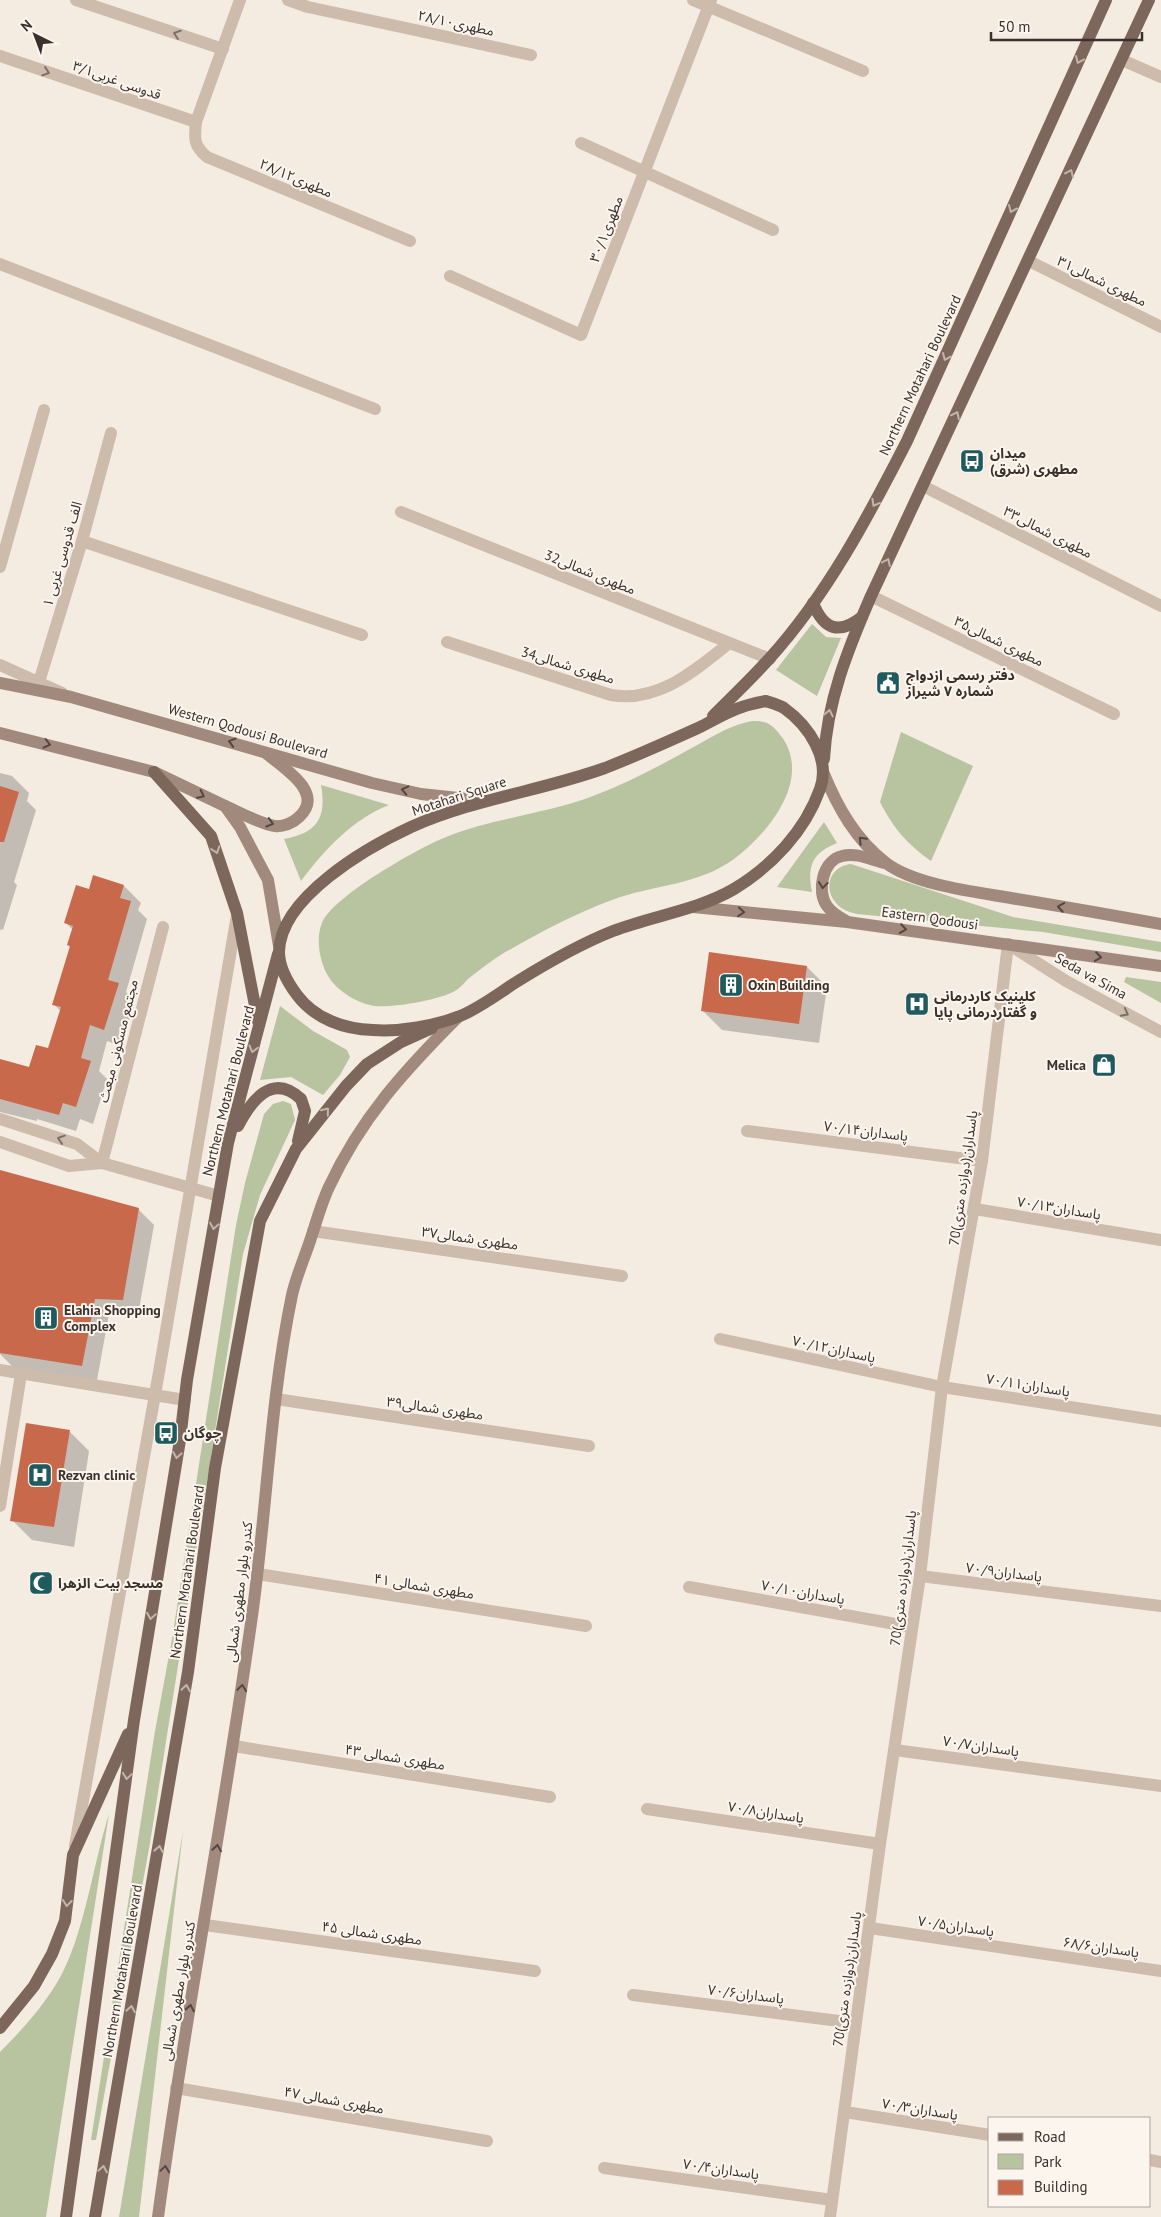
<svg xmlns="http://www.w3.org/2000/svg" width="1161" height="2217" viewBox="0 0 1161 2217" font-family="'PT Sans','Noto Sans Arabic',sans-serif">
<style>
.green{fill:#b8c4a0}
.shadow{fill:#0003}
.building{fill:#c8694b}
.lines{fill:none;stroke-linecap:round;stroke-linejoin:round}
.minor{stroke:#cdbbac;stroke-width:12}
.tertiary{stroke:#cdbbac;stroke-width:12}
.secondary{stroke:#a18a7d;stroke-width:12}
.primary{stroke:#7d675c;stroke-width:12}
.oneway{stroke:#7d6f65}
.oneway2{stroke:#c2b5ac}
.oneway3{stroke:#544640}
.labels{text-anchor:middle;dominant-baseline:central;stroke-width:4;stroke-linejoin:round;paint-order:stroke}
.street-label{font-size:14px;fill:#3b302b;stroke:#fbf5ee}
.poi-label{font-size:14px;font-weight:bold;fill:#3b302b;stroke:#fbf5ee;text-anchor:start}
</style>
<rect width="100%" height="100%" fill="#f4ebe1"/>
<g class="green">
<polygon points="812,624 826,637 841,638 817,696 776,670"/>
<path d="M752 721C766 720 773 725 781 736 813 778 769 833 734 859 699 885 652 885 612 900 577 913 544 930 511 949 496 957 482 968 468 979 464 983 460 988 455 991 439 1000 393 1008 375 1006 359 1004 339 992 330 979 320 965 315 939 322 923 332 897 418 848 446 837 493 818 546 814 593 796 630 782 665 763 699 744 717 734 731 725 752 721Z"/>
<path d="M901 732 973 766 931 861C906 843 894 829 880 802Z"/>
<path d="M321 785 389 805C353 819 324 850 301 881L284 839C317 833 327 818 321 785Z"/>
<path d="M824 822 837 843C812 853 807 866 812 892L777 887Z"/>
<path d="M851 864 1013 917 1161 942V952L1043 932 857 914C849 912 842 910 836 903 822 887 831 866 851 864Z"/>
<polygon points="1126,977 1161,982 1161,1003 1124,982"/>
<polygon points="280,1006 313,1031 347,1050 350,1057 340,1075 323,1095 291,1077 260,1080"/>
<polygon points="283,1101 291,1104 295,1120 260,1195 243,1254 150,1843 96,2140 91,2140 155,1731 172,1639 236,1225 245,1183 264,1114 273,1104"/>
<path d="M109 1814 46 2217H0V2052C22 2030 42 2008 58 1981 84 1937 93 1864 109 1814Z"/>
<polygon points="183,1831 139,2217 119,2217"/>
</g>
<g class="shadow">
<polygon points="0,773 12,776 29,793 27,801 36,810 14,882 17,885 3,930 1,929 0,931"/>
<polygon points="124,886 141,903 138,910 147,919 126,992 135,1001 121,1046 107,1041 99,1071 107,1079 93,1124 80,1119 76,1131 37,1119 37,1121 0,1112 0,1060 30,1069 49,1050 61,1012 54,1004 71,948 68,945 73,930 66,923 89,890"/>
<polygon points="807,967 827,987 819,1043 722,1030 702,1010"/>
<polygon points="0,1171 138,1209 154,1225 138,1315 109,1314 97,1380 14,1368 0,1354"/>
<polygon points="69,1431 89,1451 74,1547 32,1540 12,1520"/>
</g>
<g class="building">
<polygon points="0,786 19,792 4,842 0,842"/>
<polygon points="93,875 124,885 120,898 131,901 108,980 119,983 104,1030 90,1025 81,1058 91,1061 76,1107 63,1103 59,1115 0,1099 0,1059 29,1067 36,1045 48,1048 61,1007 52,1005 70,946 67,945 73,926 64,923 76,885 89,889"/>
<polygon points="709,952 807,966 799,1024 701,1011"/>
<polygon points="0,1170 139,1208 123,1300 95,1299 82,1366 0,1353"/>
<polygon points="26,1423 70,1430 54,1527 10,1521"/>
</g>
<g class="lines">
<g class="minor">
<polyline points="76,0 223,49"/>
<path d="M240 0 196 122C194 139 194 146 207 157L410 241"/>
<polyline points="288,0 308,7 531,55"/>
<polyline points="693,0 863,71"/>
<polyline points="0,56 196,122"/>
<polyline points="1122,60 1161,77"/>
<polyline points="581,143 773,230"/>
<polyline points="1029,261 1161,327"/>
<polyline points="0,264 375,409"/>
<polyline points="450,276 581,335 711,0"/>
<polyline points="923,486 1161,606"/>
<polyline points="401,512 770,659"/>
<polyline points="82,541 362,635"/>
<polyline points="0,567 44,410"/>
<polyline points="871,596 1114,714"/>
<path d="M447 642 611 695C658 703 694 671 728 644"/>
<polyline points="39,682 82,541 111,433"/>
<polyline points="0,1119 77,1144 102,1163 219,1196"/>
<polyline points="747,1131 982,1161"/>
<polyline points="0,1142 69,1166 102,1163"/>
<polyline points="102,1163 163,927"/>
<polyline points="975,1209 1161,1240"/>
<polyline points="313,1231 622,1276"/>
<polyline points="720,1339 942,1387 1161,1421"/>
<polyline points="0,1370 185,1400"/>
<polyline points="276,1399 589,1446"/>
<polyline points="0,1506 21,1374"/>
<polyline points="258,1574 586,1626"/>
<polyline points="920,1576 1161,1606"/>
<polyline points="689,1587 912,1627"/>
<polyline points="234,1746 550,1797"/>
<polyline points="895,1750 1161,1786"/>
<polyline points="647,1809 880,1844"/>
<polyline points="75,1846 159,1372 237,915"/>
<polyline points="205,1925 535,1971"/>
<polyline points="870,1928 1161,1971"/>
<polyline points="633,1995 855,2023"/>
<polyline points="176,2088 487,2141"/>
<polyline points="845,2112 990,2135"/>
<polyline points="1150,2160 1161,2162"/>
<polyline points="604,2168 832,2200"/>
<polyline points="830,2217 880,1844 920,1576 942,1387 982,1161 1008,944"/>
</g>
<g class="tertiary">
<polyline points="0,665 62,693"/>
<polyline points="1008,944 1066,981 1161,1032"/>
</g>
<g class="secondary">
<polyline points="0,683 71,697 372,783 421,794 486,801"/>
<polyline points="0,733 154,772 225,806 240,827 268,880 279,946"/>
<path d="M824 774C838 808 856 840 886 863 915 885 976 892 1011 898 1061 906 1111 915 1161 924"/>
<path d="M225 806C239 812 260 824 275 826 283 827 293 823 299 817 325 793 285 769 267 754"/>
<polyline points="693,907 847,922 1161,966"/>
<path d="M846 921C839 917 831 912 827 906 816 891 823 860 842 856 856 852 872 860 885 863"/>
<path d="M158 2217C185 2016 224 1817 252 1616 267 1509 270 1401 292 1295 296 1277 304 1259 310 1241 316 1223 321 1204 329 1187 361 1118 405 1070 458 1017"/>
</g>
<g class="primary">
<path d="M813 603C824 630 839 635 862 617"/>
<path d="M766 701C772 703 779 705 784 708 809 726 831 759 820 789 805 831 772 866 734 889 698 910 652 916 613 931 580 944 547 963 518 981 499 993 480 1008 460 1016 434 1026 401 1032 373 1030 344 1029 315 1019 297 995 288 983 279 967 279 952 280 897 368 847 411 827 473 799 541 791 605 768 636 756 667 742 698 728 724 715 736 706 766 701Z"/>
<path d="M713 716C732 697 751 679 769 659 827 595 868 517 907 441L1106 0"/>
<path d="M824 759C827 701 848 649 871 596L1149 0"/>
<polyline points="154,772 211,836 237,913 258,1021"/>
<path d="M238 1126C251 1101 272 1072 301 1099L305 1111 298 1141"/>
<polyline points="0,2028 34,1986 52,1954 65,1921 73,1855 128,1734"/>
<polyline points="66,2217 134,1720 180,1440 187,1380 228,1143 278,954"/>
<polyline points="95,2217 188,1672 215,1468 260,1221 296,1149 346,1086 367,1064 401,1042 432,1028"/>
</g>
</g>
<defs><path id="oneway-chevron" d="M-2-3.5L2.5 0L-2 3.5" fill="none" stroke-width="1.6" stroke-linecap="round" stroke-linejoin="round" transform="scale(1.25)"/></defs>
<g class="oneway">
<use href="#oneway-chevron" transform="translate(177 34) rotate(-161)"/>
<use href="#oneway-chevron" transform="translate(46 72) rotate(19)"/>
<use href="#oneway-chevron" transform="translate(1125 1013) rotate(28)"/>
<use href="#oneway-chevron" transform="translate(61 1139) rotate(-162)"/>
</g>
<g class="oneway2">
<use href="#oneway-chevron" transform="translate(1079 60) rotate(114)"/>
<use href="#oneway-chevron" transform="translate(1070 173) rotate(-65)"/>
<use href="#oneway-chevron" transform="translate(1012 209) rotate(114)"/>
<use href="#oneway-chevron" transform="translate(946 357) rotate(114)"/>
<use href="#oneway-chevron" transform="translate(956 415) rotate(-64)"/>
<use href="#oneway-chevron" transform="translate(875 503) rotate(119)"/>
<use href="#oneway-chevron" transform="translate(887 562) rotate(-65)"/>
<use href="#oneway-chevron" transform="translate(829 713) rotate(-78)"/>
<use href="#oneway-chevron" transform="translate(216 850) rotate(71)"/>
<use href="#oneway-chevron" transform="translate(253 1049) rotate(105)"/>
<use href="#oneway-chevron" transform="translate(326 1111) rotate(-51)"/>
<use href="#oneway-chevron" transform="translate(214 1226) rotate(100)"/>
<use href="#oneway-chevron" transform="translate(177 1455) rotate(99)"/>
<use href="#oneway-chevron" transform="translate(151 1616) rotate(99)"/>
<use href="#oneway-chevron" transform="translate(186 1688) rotate(-81)"/>
<use href="#oneway-chevron" transform="translate(127 1776) rotate(98)"/>
<use href="#oneway-chevron" transform="translate(159 1849) rotate(-80)"/>
<use href="#oneway-chevron" transform="translate(67 1903) rotate(97)"/>
<use href="#oneway-chevron" transform="translate(131 2009) rotate(-80)"/>
<use href="#oneway-chevron" transform="translate(103 2169) rotate(-80)"/>
</g>
<g class="oneway3">
<use href="#oneway-chevron" transform="translate(232 742) rotate(-164)"/>
<use href="#oneway-chevron" transform="translate(47 744) rotate(14)"/>
<use href="#oneway-chevron" transform="translate(405 790) rotate(-167)"/>
<use href="#oneway-chevron" transform="translate(201 795) rotate(26)"/>
<use href="#oneway-chevron" transform="translate(270 823) rotate(16)"/>
<use href="#oneway-chevron" transform="translate(862 840) rotate(-134)"/>
<use href="#oneway-chevron" transform="translate(823 885) rotate(96)"/>
<use href="#oneway-chevron" transform="translate(1061 907) rotate(-170)"/>
<use href="#oneway-chevron" transform="translate(741 912) rotate(5)"/>
<use href="#oneway-chevron" transform="translate(903 929) rotate(8)"/>
<use href="#oneway-chevron" transform="translate(1098 957) rotate(8)"/>
<use href="#oneway-chevron" transform="translate(242 1688) rotate(-82)"/>
<use href="#oneway-chevron" transform="translate(217 1848) rotate(-81)"/>
<use href="#oneway-chevron" transform="translate(190 2008) rotate(-80)"/>
<use href="#oneway-chevron" transform="translate(165 2169) rotate(-82)"/>
</g>
<defs>
<symbol id="bus-square" viewBox="-11 -11 22 22"><rect x="-9" y="-9" width="18" height="18" rx="4" fill="#1f5a5e" stroke="#fbf5ee"/><path d="M-5-6H5V4H4V6H2V4H-2V6H-4V4H-5ZM-3.5-4V0h7V-4ZM-3.5 1.2v1.5H-2V1.2ZM2 1.2v1.5H3.5V1.2Z" fill="#fff"/></symbol>
<symbol id="civic-square" viewBox="-11 -11 22 22"><rect x="-9" y="-9" width="18" height="18" rx="4" fill="#1f5a5e" stroke="#fbf5ee"/><path d="M-.6-6.5H3V-4.5H.6V-3L4-1V1h2V6H-6V1h2V-1L-.6-3ZM-1.2 2.5V6h2.4V2.5Z" fill="#fff"/></symbol>
<symbol id="building-square" viewBox="-11 -11 22 22"><rect x="-9" y="-9" width="18" height="18" rx="4" fill="#1f5a5e" stroke="#fbf5ee"/><path d="M-4-6H4V6H1V3H-1V6H-4ZM-2.5-4.3h1.7v1.8h-1.7ZM.8-4.3h1.7v1.8H.8ZM-2.5-1h1.7V.8h-1.7ZM.8-1h1.7V.8H.8Z" fill="#fff"/></symbol>
<symbol id="hospital-square" viewBox="-11 -11 22 22"><rect x="-9" y="-9" width="18" height="18" rx="4" fill="#1f5a5e" stroke="#fbf5ee"/><path d="M-5-5h3v3.5h4V-5h3V5h-3V1.5h-4V5h-3Z" fill="#fff"/></symbol>
<symbol id="shop-square" viewBox="-11 -11 22 22"><rect x="-9" y="-9" width="18" height="18" rx="4" fill="#1f5a5e" stroke="#fbf5ee"/><path d="M-5-2.5h2.3a2.7 3.5 0 0 1 5.4 0H5L5.5 6h-11ZM-1.5-2.5h3a1.5 2.3 0 0 0-3 0Z" fill="#fff"/></symbol>
<symbol id="mosque-square" viewBox="-11 -11 22 22"><rect x="-9" y="-9" width="18" height="18" rx="4" fill="#1f5a5e" stroke="#fbf5ee"/><path d="M3.5-4.9A6 6 0 1 0 3.5 4.9A5 5 0 1 1 3.5-4.9Z" fill="#fff"/></symbol>
</defs>
<g fill-rule="evenodd">
<use href="#bus-square" x="958" y="447" width="28" height="28"/>
<use href="#civic-square" x="874" y="669" width="28" height="28"/>
<use href="#building-square" x="717" y="971" width="28" height="28"/>
<use href="#hospital-square" x="903" y="990" width="28" height="28"/>
<use href="#shop-square" x="1090" y="1051" width="28" height="28"/>
<use href="#building-square" x="32" y="1304" width="28" height="28"/>
<use href="#bus-square" x="152" y="1419" width="28" height="28"/>
<use href="#hospital-square" x="26" y="1461" width="28" height="28"/>
<use href="#mosque-square" x="27" y="1569" width="28" height="28"/>
</g>
<g class="labels">
<g class="street-label">
<text transform="translate(456 23) rotate(12)">مطهری۲۸/۱۰</text>
<text transform="translate(117 80) rotate(19)">قدوسی غربی۳/۱</text>
<text transform="translate(296 178) rotate(23)">مطهری۲۸/۱۲</text>
<text transform="translate(606 229) rotate(-69)">مطهری۳۰/۱</text>
<text transform="translate(1102 281) rotate(26)">مطهرى شمالى۳۱</text>
<text transform="translate(920 375) rotate(-65)">Northern Motahari Boulevard</text>
<text transform="translate(1048 532) rotate(27)">مطهرى شمالى۳۳</text>
<text transform="translate(62 554) rotate(-74)">۱ الف قدوسی غربی</text>
<text transform="translate(590 572) rotate(22)">32مطهرى شمالى</text>
<text transform="translate(999 641) rotate(26)">مطهرى شمالى۳۵</text>
<text transform="translate(568 665) rotate(17)">34مطهرى شمالى</text>
<text transform="translate(248 731) rotate(16)">Western Qodousi Boulevard</text>
<text transform="translate(459 796) rotate(-18)">Motahari Square</text>
<text transform="translate(930 918) rotate(8)">Eastern Qodousi</text>
<text transform="translate(1091 976) rotate(29)">Seda va Sima</text>
<text transform="translate(118 1041) rotate(-76)">مجتمع مسکونی مبعث</text>
<text transform="translate(228 1091) rotate(-76)">Northern Motahari Boulevard</text>
<text transform="translate(866 1131) rotate(7)">پاسداران۷۰/۱۴</text>
<text transform="translate(963 1178) rotate(-82)">70پاسداران(دوازده متری)</text>
<text transform="translate(1059 1208) rotate(9)">پاسداران۷۰/۱۳</text>
<text transform="translate(470 1238) rotate(8)">مطهرى شمالى۳۷</text>
<text transform="translate(834 1349) rotate(12)">پاسداران۷۰/۱۲</text>
<text transform="translate(1028 1385) rotate(9)">پاسداران۷۰/۱۱</text>
<text transform="translate(435 1408) rotate(8)">مطهرى شمالى۳۹</text>
<text transform="translate(187 1572) rotate(-82)">Northern Motahari Boulevard</text>
<text transform="translate(1004 1572) rotate(7)">پاسداران۷۰/۹</text>
<text transform="translate(903 1578) rotate(-83)">70پاسداران(دوازده متری)</text>
<text transform="translate(424 1586) rotate(9)">۴۱ مطهرى شمالى</text>
<text transform="translate(239 1592) rotate(-83)">کندرو بلوار مطهری شمالی</text>
<text transform="translate(803 1592) rotate(10)">پاسداران۷۰/۱۰</text>
<text transform="translate(981 1746) rotate(8)">پاسداران۷۰/۷</text>
<text transform="translate(395 1757) rotate(9)">مطهرى شمالى ۴۳</text>
<text transform="translate(766 1812) rotate(9)">پاسداران۷۰/۸</text>
<text transform="translate(956 1926) rotate(8)">پاسداران۷۰/۵</text>
<text transform="translate(372 1933) rotate(8)">مطهرى شمالى ۴۵</text>
<text transform="translate(1101 1947) rotate(8)">پاسداران۶۸/۶</text>
<text transform="translate(122 1971) rotate(-80)">Northern Motahari Boulevard</text>
<text transform="translate(847 1979) rotate(-82)">70پاسداران(دوازده متری)</text>
<text transform="translate(178 1991) rotate(-80)">کندرو بلوار مطهری شمالی</text>
<text transform="translate(746 1994) rotate(7)">پاسداران۷۰/۶</text>
<text transform="translate(334 2100) rotate(10)">مطهرى شمالى ۴۷</text>
<text transform="translate(920 2109) rotate(9)">پاسداران۷۰/۳</text>
<text transform="translate(721 2169) rotate(8)">پاسداران۷۰/۴</text>
</g>
<g class="poi-label">
<text x="990" y="453">میدان<tspan x="990" dy="16">مطهری (شرق)</tspan></text>
<text x="906" y="675">دفتر رسمی ازدواج<tspan x="906" dy="16">شماره ۷ شیراز</tspan></text>
<text x="748" y="985">Oxin Building</text>
<text x="934" y="996">کلینیک کاردرمانی<tspan x="934" dy="16">و گفتاردرمانی پایا</tspan></text>
<text x="1086" y="1065" text-anchor="end">Melica</text>
<text x="64" y="1310">Elahia Shopping<tspan x="64" dy="16">Complex</tspan></text>
<text x="184" y="1433">چوگان</text>
<text x="58" y="1475">Rezvan clinic</text>
<text x="58" y="1583">مسجد بیت الزهرا</text>
</g>
</g>
<rect x="988" y="2117" width="162" height="90" fill="#fbf5ee" stroke="#aea6a0"/>
<rect x="998" y="2133" width="25" height="8" fill="#7d675c" stroke="#aea6a0"/>
<text x="1034" y="2142" font-size="15" fill="#3b302b">Road</text>
<rect x="998" y="2154" width="25" height="15" fill="#b8c4a0" stroke="#aea6a0"/>
<text x="1034" y="2167" font-size="15" fill="#3b302b">Park</text>
<rect x="998" y="2180" width="25" height="15" fill="#c8694b" stroke="#aea6a0"/>
<text x="1034" y="2192" font-size="15" fill="#3b302b">Building</text>
<g transform="translate(35 35) rotate(318)" stroke="#fbf5ee" stroke-width="4" paint-order="stroke">
<path d="M0-4L9 19L0 12L-9 19Z" fill="#3b302b"/>
<text y="-8" font-size="14" font-weight="bold" text-anchor="middle" fill="#3b302b">N</text>
</g>
<path d="M991 32v8h151v-8" fill="none" stroke="#3b302b" stroke-width="2.5"/>
<text x="998" y="32" font-size="15" fill="#3b302b" stroke="#fbf5ee" stroke-width="4" paint-order="stroke">50 m</text>
</svg>
